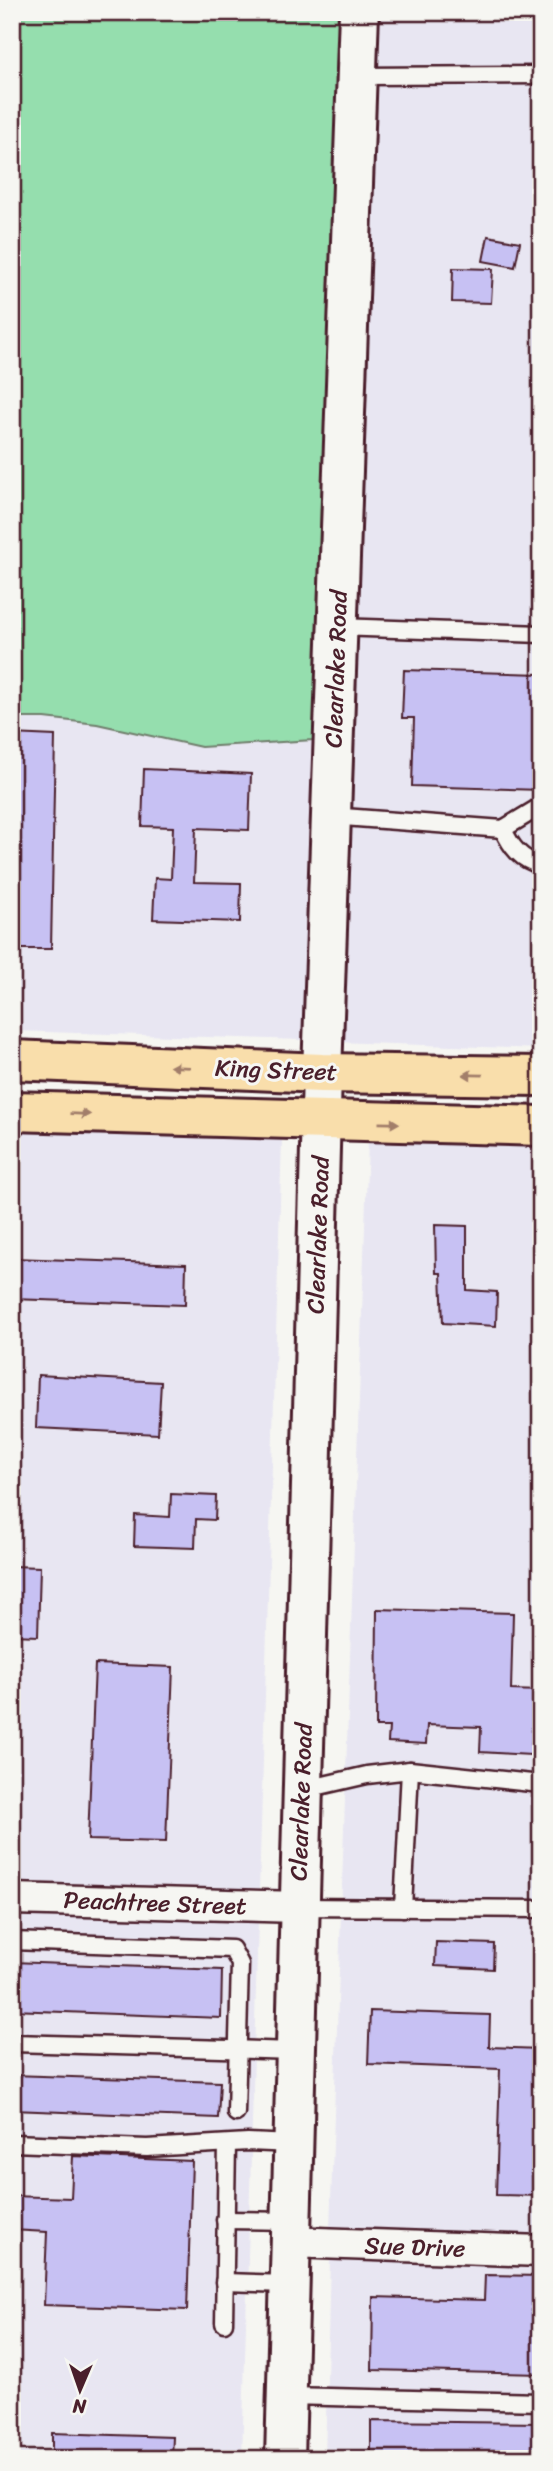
<svg xmlns="http://www.w3.org/2000/svg" width="553" height="2471" viewBox="0 0 553 2471" font-family="Sriracha,sans-serif">
<style>
.built{fill:#e8e6f2}
.green{fill:#95deae;stroke:#707e6c;stroke-width:2}
.building{fill:#c7c1f3;stroke:#4a1f2b;stroke-width:2}
.lines{fill:none;stroke-linecap:round;stroke-linejoin:round}
.service-casing{stroke:#4a1f2b;stroke-width:21}
.minor-casing{stroke:#4a1f2b;stroke-width:35}
.tertiary-casing{stroke:#4a1f2b;stroke-width:44}
.secondary-casing{stroke:#4a1f2b;stroke-width:44}
.primary-casing{stroke:#4a1f2b;stroke-width:44}
.service{stroke:#f6f6f2;stroke-width:16}
.minor{stroke:#f6f6f2;stroke-width:30}
.tertiary{stroke:#f6f6f2;stroke-width:38}
.secondary{stroke:#f6f6f2;stroke-width:38}
.primary{stroke:#f9deab;stroke-width:38}
.oneway{fill:#a27e6b}
.labels{text-anchor:middle;dominant-baseline:central;stroke-width:6;stroke-linejoin:round;paint-order:stroke}
.street-label{font-size:24px;fill:#4a1f2b;stroke:#f6f6f2}
</style>
<rect width="100%" height="100%" fill="#f6f6f2"/>
<filter id="ink" filterUnits="userSpaceOnUse"><feTurbulence type="fractalNoise" baseFrequency=".0143" numOctaves="2"/><feDisplacementMap in="SourceGraphic" scale="14" xChannelSelector="R" yChannelSelector="G"/><feConvolveMatrix kernelMatrix="1 2 1 2 8 2 1 2 1" color-interpolation-filters="sRGB"/></filter>
<g filter="url(#ink)">
<g class="built">
<polygon points="373,12 541,12 541,1049 335,1042"/>
<polygon points="12,718 45,718 97,724 201,747 313,740 302,1040 12,1031"/>
<polygon points="12,1129 282,1138 259,1892 12,1884"/>
<polygon points="368,1141 541,1146 541,2237 330,2229"/>
<polygon points="12,1913 258,1921 242,2459 12,2459"/>
<polygon points="330,2258 541,2266 541,2459 325,2459"/>
</g>
<polygon class="green" points="12,12 346,12 313,740 201,747 97,724 45,718 12,718"/>
<g class="building">
<polygon points="488,236 520,242 515,267 483,261"/>
<polygon points="453,268 493,269 491,303 452,302"/>
<polygon points="404,670 541,674 541,790 412,786 414,718 402,718"/>
<polygon points="12,734 55,736 51,949 12,949"/>
<polygon points="144,769 251,774 249,830 196,828 194,882 241,883 240,922 153,919 155,878 171,879 173,827 142,826"/>
<polygon points="435,1225 467,1226 467,1290 497,1292 496,1326 443,1323 441,1273 436,1273"/>
<polygon points="12,1258 186,1264 185,1305 12,1299"/>
<polygon points="38,1375 161,1382 158,1434 36,1428"/>
<polygon points="171,1494 216,1496 215,1520 196,1519 195,1548 134,1546 135,1515 170,1517"/>
<polygon points="12,1566 40,1567 38,1636 12,1635"/>
<polygon points="377,1609 513,1613 511,1690 541,1691 541,1726 533,1725 531,1755 480,1752 481,1727 427,1725 426,1744 388,1742 389,1727 376,1727"/>
<polygon points="95,1664 173,1667 166,1842 88,1840"/>
<polygon points="436,1942 494,1944 493,1969 435,1966"/>
<polygon points="12,1962 222,1970 221,2018 12,2010"/>
<polygon points="370,2011 490,2015 489,2047 541,2049 541,2196 496,2195 500,2069 368,2064"/>
<polygon points="12,2075 220,2082 218,2118 12,2110"/>
<polygon points="73,2156 192,2161 187,2310 44,2305 47,2232 12,2230 12,2196 71,2198"/>
<polygon points="485,2275 541,2276 541,2374 372,2370 373,2297 484,2300"/>
<polygon points="371,2421 541,2423 541,2454 479,2453 478,2459 371,2459"/>
<polygon points="52,2433 173,2437 172,2459 52,2459"/>
</g>
<g class="lines">
<defs>
<g id="service">
<polyline points="357,76 541,75"/>
<polyline points="337,627 541,634"/>
<polyline points="330,816 503,829 541,806"/>
<path d="M503 829C511 847 521 860 541 865"/>
<polyline points="302,1790 367,1775 410,1770 541,1784"/>
<polyline points="298,1907 541,1909"/>
<polyline points="403,1908 410,1770"/>
<polyline points="12,1941 232,1949 240,1964 236,2113"/>
<polyline points="12,2043 295,2051"/>
<polyline points="12,2143 147,2148 248,2142 293,2144"/>
<polyline points="225,2220 291,2221"/>
<polyline points="224,2282 289,2284"/>
<polyline points="224,2323 227,2144"/>
<polyline points="287,2396 541,2402"/>
</g>
<g id="minor">
<polyline points="12,1899 298,1907"/>
<polyline points="290,2242 541,2251"/>
</g>
<polyline id="tertiary" points="322,1073 359,12"/>
<polyline id="secondary" points="285,2459 322,1073"/>
<g id="primary">
<polyline points="12,1060 322,1073 541,1076"/>
<polyline points="12,1111 541,1126"/>
</g>
</defs>
<use href="#service" class="service-casing"/>
<use href="#minor" class="minor-casing"/>
<use href="#tertiary" class="tertiary-casing"/>
<use href="#secondary" class="secondary-casing"/>
<use href="#primary" class="primary-casing"/>
<use href="#service" class="service"/>
<use href="#minor" class="minor"/>
<use href="#tertiary" class="tertiary"/>
<use href="#secondary" class="secondary"/>
<use href="#primary" class="primary"/>
</g>
<defs><path id="oneway-solid" d="M-6-.8H1V-3.2L6.5 0L1 3.2V.8H-6Z" transform="scale(1.75)"/></defs>
<g class="oneway">
<use href="#oneway-solid" transform="translate(180 1067) rotate(-178)"/>
<use href="#oneway-solid" transform="translate(473 1075) rotate(-179)"/>
<use href="#oneway-solid" transform="translate(80 1114) rotate(2)"/>
<use href="#oneway-solid" transform="translate(389 1123) rotate(1)"/>
</g>
</g>
<g class="labels">
<g class="street-label">
<text transform="translate(336 669) rotate(-88)">Clearlake Road</text>
<text transform="translate(276 1070) rotate(2)">King Street</text>
<text transform="translate(318 1235) rotate(-88)">Clearlake Road</text>
<text transform="translate(301 1802) rotate(-88)">Clearlake Road</text>
<text transform="translate(155 1903) rotate(2)">Peachtree Street</text>
<text transform="translate(415 2247) rotate(2)">Sue Drive</text>
</g>
</g>
<rect width="553" height="2471" fill="none" stroke="#f6f6f2" stroke-width="42"/>
<rect x="21" y="21" width="511" height="2429" fill="none" stroke="#4a1f2b" stroke-width="2.5" filter="url(#ink)"/>
<g transform="translate(80 2390) rotate(182)" stroke="#f6f6f2" stroke-width="5" paint-order="stroke">
<path d="M0-5L12 26L0 18L-12 26Z" fill="#4a1f2b"/>
<text y="-10" font-size="19" font-weight="bold" text-anchor="middle" fill="#4a1f2b">N</text>
</g>
</svg>
